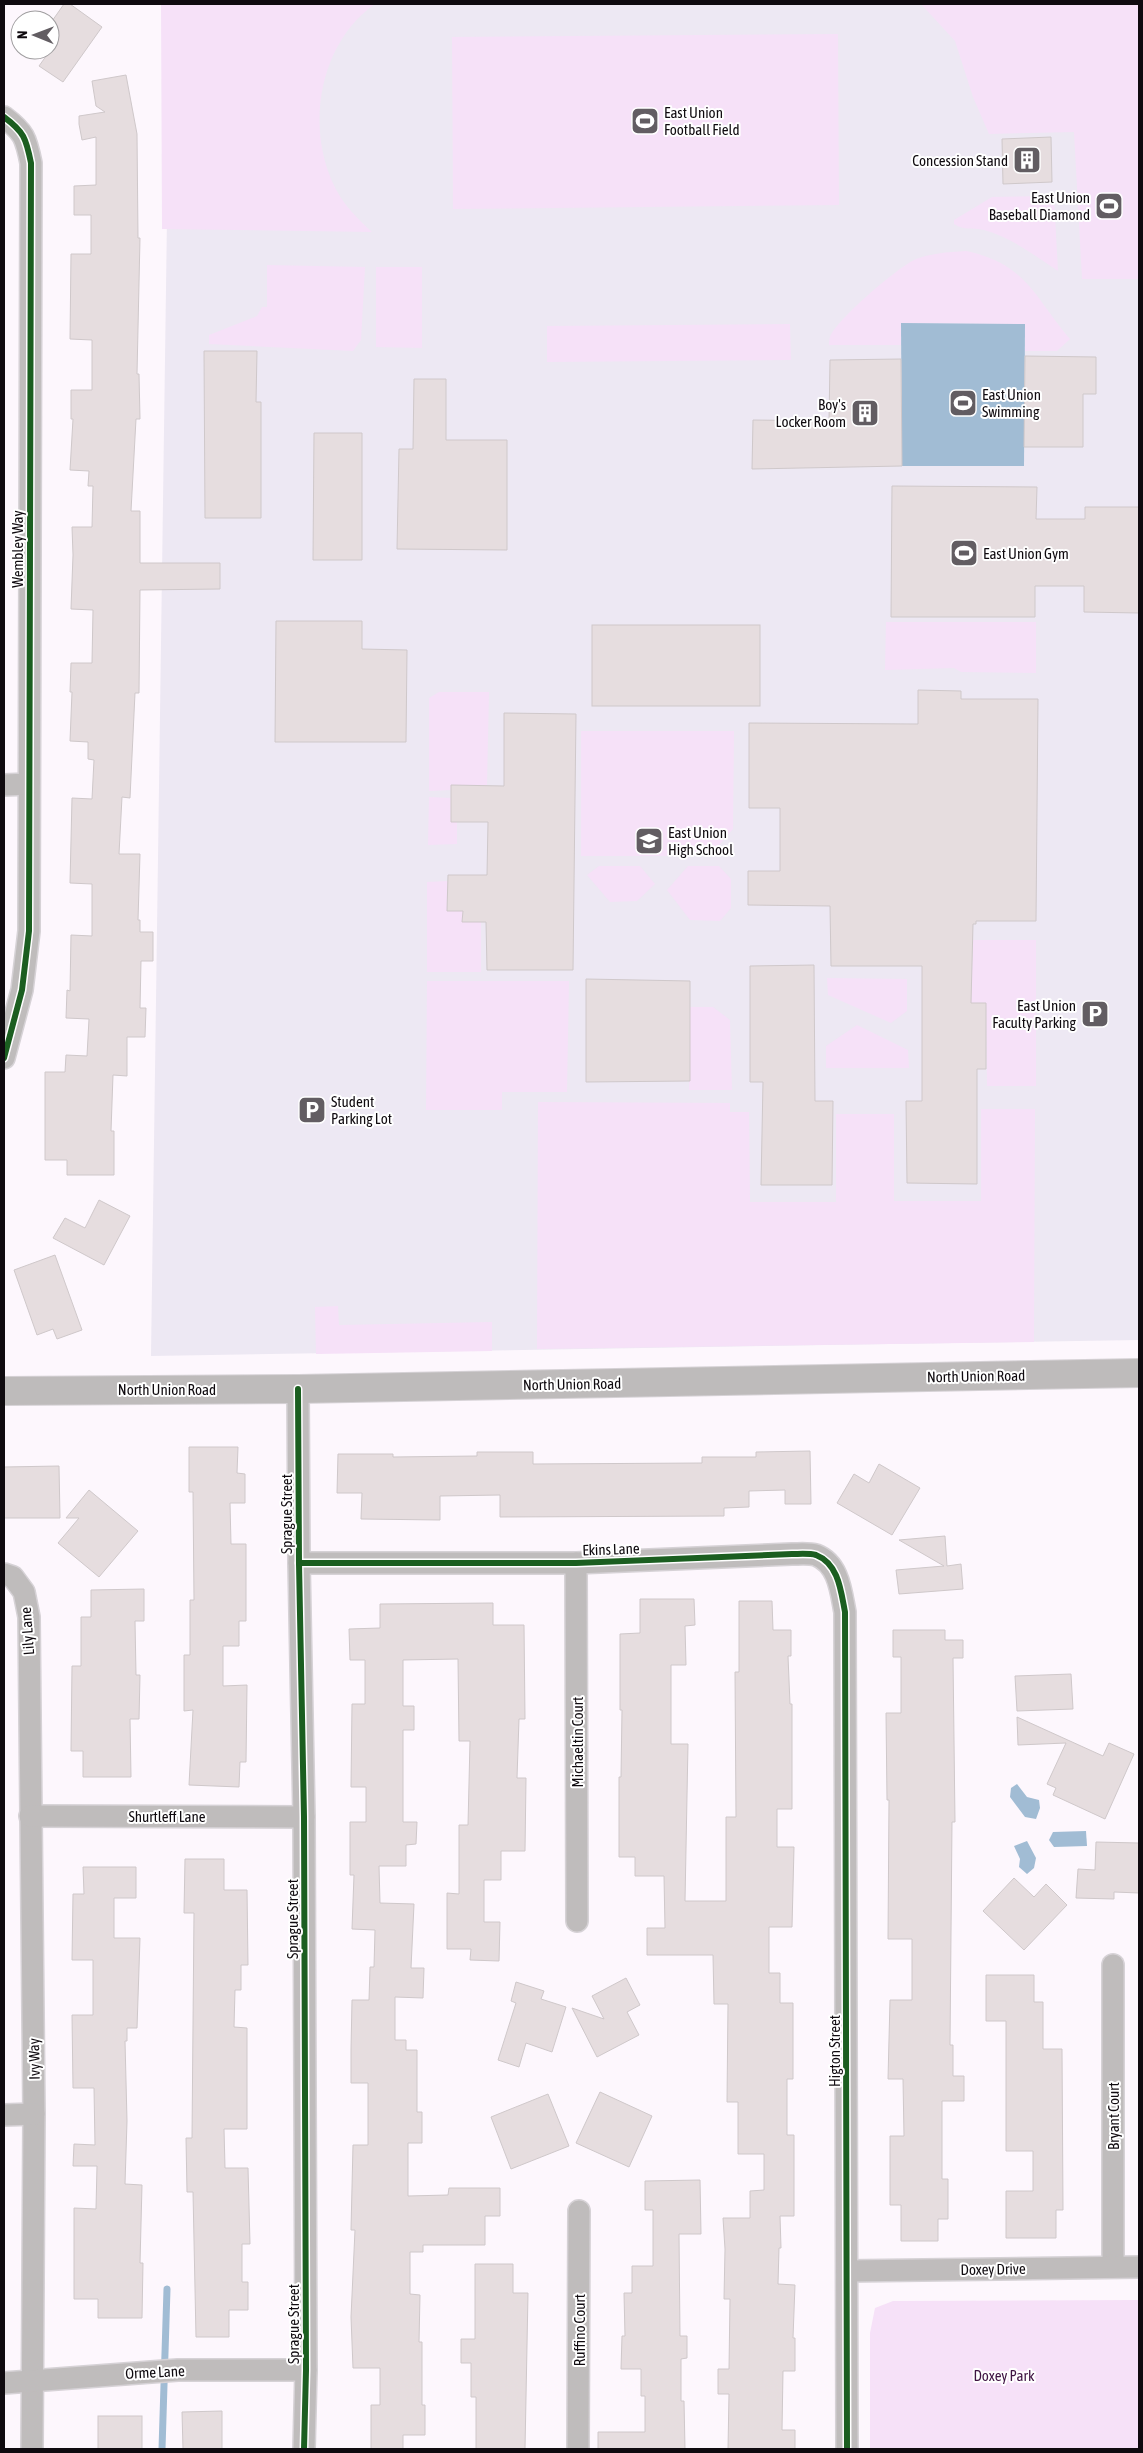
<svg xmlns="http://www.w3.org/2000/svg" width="1143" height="2453" viewBox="0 0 1143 2453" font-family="'Asap Condensed',sans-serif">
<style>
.education{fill:#ede8f3}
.green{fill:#f6e1f8}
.water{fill:#a1bcd4}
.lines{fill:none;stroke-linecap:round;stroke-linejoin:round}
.stream{stroke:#a1bcd4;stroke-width:7}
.building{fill:#e6dddf;stroke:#cfc8ca}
.street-casing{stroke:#d6d2d6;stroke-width:24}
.secondary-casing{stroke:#d6d2d6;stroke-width:30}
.street{stroke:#bfbcbc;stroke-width:21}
.secondary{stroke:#bebbbb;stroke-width:28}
.cycleway-casing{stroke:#fff;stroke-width:9}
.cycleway{stroke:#1b5e20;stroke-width:6}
.labels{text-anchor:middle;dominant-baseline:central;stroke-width:4;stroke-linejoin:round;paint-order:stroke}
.poi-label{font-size:15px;fill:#0f0a0f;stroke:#fff;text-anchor:start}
.street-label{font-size:15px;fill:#0f0a0f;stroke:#fff}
.park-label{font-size:15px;fill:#3f1443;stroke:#fff}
</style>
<rect width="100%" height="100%" fill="#fdf7fd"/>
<polygon class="education" points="170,4 1139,4 1139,1340 151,1356"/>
<g class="green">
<path d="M161 4H375C316 45 303 138 341 198 349 210 361 222 372 232L162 229Z"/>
<polygon points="921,4 1139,4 1139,279 1082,279 1074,132 989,134 973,97 955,41"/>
<polygon points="838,34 839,205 453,209 452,37"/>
<path d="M1054 196 1058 271C1035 256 1011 237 984 230 972 227 965 231 954 224V220L992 197Z"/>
<path d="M966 251C1027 264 1034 297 1070 339L1057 351H1025V324L901 323V345H829C829 342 829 340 830 337 836 320 898 267 916 259 932 253 949 252 966 251Z"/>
<polygon points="267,265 365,267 361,340 353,351 209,344 209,335 257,316 262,307 267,307"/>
<polygon points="376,267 422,267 422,348 376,347"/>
<polygon points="790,324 791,360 547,362 547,326"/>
<polygon points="886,622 1036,622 1036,673 961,672 954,668 885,670"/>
<polygon points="439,692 489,692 487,785 451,785 451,790 429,791 429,698"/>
<polygon points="581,731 734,731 733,829 710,856 581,856"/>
<polygon points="429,797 451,798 451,822 457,822 457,844 428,845"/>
<polygon points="599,866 640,866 655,884 637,901 610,902 587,875"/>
<polygon points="688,866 719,866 731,879 731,908 720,921 690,920 667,890"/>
<polygon points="448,881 447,911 463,911 481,922 481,972 427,972 427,882"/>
<polygon points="973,940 1036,940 1036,1086 987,1086 986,1003 971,1003"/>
<polygon points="827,978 907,979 907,1011 891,1023 828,995"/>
<polygon points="427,981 569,981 567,1092 502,1092 502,1110 426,1110"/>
<polygon points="690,1007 713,1007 730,1020 732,1090 689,1090"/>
<polygon points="857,1025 908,1050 909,1068 826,1068 826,1046"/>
<polygon points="538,1102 730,1103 730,1112 749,1112 750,1202 836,1202 836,1114 894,1114 894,1201 981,1201 981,1109 1035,1109 1034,1342 537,1349"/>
<polygon points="338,1306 339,1325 492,1322 492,1351 316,1354 315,1307"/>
<polygon points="1139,2300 1139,2449 870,2449 870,2333 875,2308 893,2301"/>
</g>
<g class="water">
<polygon points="901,323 1025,324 1024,466 902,466"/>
<polygon points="1017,1784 1027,1797 1039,1800 1040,1808 1036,1819 1025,1817 1010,1797 1011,1788"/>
<polygon points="1086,1831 1087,1846 1054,1847 1049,1840 1053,1832"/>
<polygon points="1027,1841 1036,1858 1034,1868 1027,1874 1019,1867 1020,1859 1014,1846"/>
</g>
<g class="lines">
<polyline class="stream" points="162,2449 167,2289"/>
</g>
<g class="building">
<polygon points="64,4 70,4 102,27 63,82 39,66 54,45 50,45 50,24"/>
<polygon points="126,75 137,134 138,238 140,238 137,374 139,374 140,419 136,419 131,511 140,511 140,563 220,563 220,589 140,590 139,693 135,693 130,798 122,797 119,854 140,854 138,920 140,920 140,932 153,932 153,961 141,961 140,1008 146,1008 145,1037 127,1037 127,1076 113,1075 111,1131 114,1131 114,1175 67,1175 67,1160 45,1160 45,1072 65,1072 66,1055 87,1056 89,1019 66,1018 67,990 70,991 71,935 92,936 92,884 70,883 72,798 92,799 94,760 88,759 88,742 70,741 72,692 70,692 71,663 92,663 93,610 71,609 73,555 72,527 92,527 93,486 88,486 89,471 70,470 73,419 71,419 71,390 92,390 92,340 70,339 71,254 91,254 91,215 74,215 74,186 96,185 96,137 82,140 79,124 79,116 105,112 96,106 92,81"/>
<polygon points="1051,137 1052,182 1003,184 1002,139"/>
<polygon points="204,351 257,351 256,402 261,402 261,518 205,518"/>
<polygon points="1025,356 1096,357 1096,394 1083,394 1083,447 1024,447"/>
<polygon points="901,359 902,466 752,469 753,420 829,421 830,360"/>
<polygon points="414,379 446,379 446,440 507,440 507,550 397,549 399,449 413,449"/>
<polygon points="314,433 362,433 362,560 313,560"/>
<polygon points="892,486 1037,487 1036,519 1085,519 1085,507 1139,507 1139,613 1084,612 1084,586 1035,586 1035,617 891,617"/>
<polygon points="276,621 362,621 362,649 407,650 406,742 275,742"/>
<rect x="592" y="625" width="168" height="81"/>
<polygon points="918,690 961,691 961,699 1038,699 1036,921 976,921 976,924 973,924 971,1003 986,1003 986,1069 977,1069 977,1184 907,1183 906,1101 922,1101 922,966 831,966 830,906 748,905 748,871 780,871 780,808 749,808 749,723 918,724"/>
<polygon points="504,713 576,714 573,970 487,970 486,922 462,922 463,911 447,911 448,875 487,875 488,822 451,822 451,785 504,786"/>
<polygon points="814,965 815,1101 833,1101 832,1185 761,1185 763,1082 750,1082 750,966"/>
<polygon points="586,979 690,981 690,1081 586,1082"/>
<polygon points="99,1200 130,1216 104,1265 53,1238 65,1218 85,1228"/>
<polygon points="55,1255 82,1330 57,1339 53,1329 37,1335 14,1270"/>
<polygon points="189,1447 238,1447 237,1473 245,1474 245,1503 230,1503 231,1544 246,1544 246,1621 239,1621 239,1646 223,1646 223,1686 247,1685 246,1762 240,1762 239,1787 189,1785 193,1710 184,1711 184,1655 190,1655 190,1600 194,1600 193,1492 189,1492"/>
<polygon points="810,1451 811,1504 785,1504 785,1490 749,1491 749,1507 724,1508 724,1516 500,1517 500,1495 440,1496 440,1520 361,1519 362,1493 337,1493 338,1454 393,1454 393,1457 477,1456 477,1452 533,1452 533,1464 702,1463 702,1457 756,1457 756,1452"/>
<polygon points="879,1464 920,1488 892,1535 837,1503 854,1474 869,1483"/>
<polygon points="59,1466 60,1518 4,1518 4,1467"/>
<polygon points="89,1490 138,1531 99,1577 58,1543 79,1518 66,1518"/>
<polygon points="945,1536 947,1566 961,1564 963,1589 899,1594 896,1570 944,1566 899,1540"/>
<polygon points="144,1589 144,1621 135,1621 136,1675 140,1675 139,1719 130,1719 131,1777 83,1777 83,1751 71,1751 72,1666 81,1666 81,1617 91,1617 91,1590"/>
<polygon points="640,1599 694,1599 695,1625 685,1626 686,1665 671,1665 671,1744 688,1744 685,1901 726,1901 726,1817 736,1817 735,1672 739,1672 739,1601 772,1601 773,1630 791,1630 791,1656 788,1656 790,1704 792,1704 792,1809 777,1809 777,1847 794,1847 792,1927 769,1927 769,1973 780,1973 780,2003 793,2003 793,2079 787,2079 787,2135 794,2135 794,2216 780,2216 781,2248 779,2248 778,2284 795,2285 793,2338 795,2338 795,2371 783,2371 782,2430 795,2430 795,2449 728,2449 729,2394 718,2394 718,2369 729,2369 730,2299 724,2299 725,2249 723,2218 750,2218 750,2191 764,2190 764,2154 738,2154 738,2102 727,2102 728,2004 714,2004 713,1955 647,1955 647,1928 665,1928 664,1876 635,1876 635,1857 619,1857 619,1777 621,1777 622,1710 620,1710 620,1634 640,1633"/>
<polygon points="493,1603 493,1625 524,1625 525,1719 519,1719 517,1778 526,1778 525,1851 501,1851 501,1880 484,1880 484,1922 500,1922 499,1961 470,1960 471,1949 447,1949 447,1893 459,1894 459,1825 468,1825 470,1741 459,1741 458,1659 403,1660 403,1706 414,1706 414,1730 403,1730 403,1822 417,1822 416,1844 406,1845 406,1866 379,1866 380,1903 414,1904 411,1968 424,1968 423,1998 395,1997 395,2040 406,2040 406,2050 417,2050 417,2112 422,2112 422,2143 408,2143 408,2196 448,2195 449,2188 500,2188 500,2216 485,2216 485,2245 423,2245 423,2252 410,2252 410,2294 420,2295 419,2342 422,2342 422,2405 425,2405 425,2435 403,2435 403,2449 371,2449 371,2405 380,2405 380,2368 353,2368 351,2317 355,2230 351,2230 353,2145 368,2145 368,2083 351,2083 351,2050 352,2000 369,2000 370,1967 374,1967 375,1930 352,1929 354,1875 350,1875 350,1822 366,1822 366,1787 351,1787 352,1704 365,1704 365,1660 350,1660 349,1629 380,1628 380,1604"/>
<polygon points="893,1630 945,1630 945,1640 963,1640 963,1658 953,1658 955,1822 952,1822 950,2045 953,2045 953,2076 964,2076 964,2101 942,2101 942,2179 948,2179 948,2219 938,2219 938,2241 901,2241 901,2205 890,2205 890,2136 904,2136 903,2079 888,2079 890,2000 912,2000 912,1939 888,1939 889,1800 887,1800 886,1713 901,1713 901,1657 893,1657"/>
<polygon points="1071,1674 1073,1709 1017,1711 1015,1676"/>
<polygon points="1017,1717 1103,1756 1109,1743 1134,1754 1105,1819 1053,1795 1056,1788 1047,1784 1066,1743 1018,1745"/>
<polygon points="1096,1842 1139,1843 1139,1893 1114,1892 1114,1899 1076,1898 1078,1869 1095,1870"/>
<polygon points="185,1859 224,1859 224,1890 247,1890 248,1965 241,1965 241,1990 235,1990 234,2027 247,2028 247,2129 224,2129 225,2168 248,2168 250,2244 242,2244 242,2282 248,2282 248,2310 229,2310 229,2337 196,2337 193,2192 187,2192 186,2138 192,2138 194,1913 184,1913"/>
<polygon points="83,1867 136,1867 136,1898 114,1898 114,1938 140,1938 137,2028 127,2028 127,2041 125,2041 127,2121 125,2184 142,2185 140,2263 143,2263 142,2318 98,2318 98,2299 74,2299 74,2208 96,2209 97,2166 73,2166 74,2144 95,2145 94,2088 73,2088 72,2015 93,2015 93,1960 72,1960 73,1894 84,1894"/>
<polygon points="1014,1878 1034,1897 1046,1884 1067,1905 1024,1950 983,1911"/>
<polygon points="986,1975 1034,1975 1034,2002 1043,2002 1043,2049 1062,2049 1063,2210 1056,2210 1056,2238 1006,2238 1006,2191 1033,2191 1033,2151 1006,2151 1006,2021 986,2021"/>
<polygon points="626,1978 640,2005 627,2012 639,2035 597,2057 572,2008 604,2019 592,1996"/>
<polygon points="516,1982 544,1991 541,1999 566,2007 552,2052 526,2043 519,2067 498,2060 516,2003 511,2001"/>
<polygon points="600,2092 652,2116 629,2167 576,2143"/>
<polygon points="548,2094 569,2146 511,2169 491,2117"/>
<polygon points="700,2180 701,2234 679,2234 680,2336 687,2336 687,2358 681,2359 681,2401 684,2401 685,2449 598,2449 598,2432 645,2432 645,2396 641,2396 641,2369 621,2369 622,2336 625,2336 624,2293 632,2293 632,2266 653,2266 653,2210 645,2210 645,2181"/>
<polygon points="475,2264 513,2264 513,2293 528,2293 525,2449 476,2449 476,2397 471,2397 471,2363 461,2363 461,2339 475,2339"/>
<polygon points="222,2411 222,2449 183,2449 182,2412"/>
<rect x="98" y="2416" width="44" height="33"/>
</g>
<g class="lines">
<defs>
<g id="street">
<path d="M4 117C24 132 26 138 31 163L29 931 22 990 4 1058"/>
<polyline points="4,785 29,784"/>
<polyline points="298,1389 299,1563 304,1817 306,2370 304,2449"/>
<path d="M299 1563H576L792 1554C799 1554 809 1553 816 1555 839 1564 841 1592 845 1612L847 2449"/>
<polyline points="576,1563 577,1921"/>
<polyline points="4,1574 13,1577 24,1592 29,1617 34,2114 32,2449"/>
<polyline points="30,1816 304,1817"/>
<polyline points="1113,1965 1113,2267"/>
<polyline points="4,2115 34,2114"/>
<polyline points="847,2271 1139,2267"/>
<polyline points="4,2383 178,2370 306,2370"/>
<polyline points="578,2449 579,2211"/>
</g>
<polyline id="secondary" points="4,1391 298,1389 1139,1373"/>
</defs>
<use href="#street" class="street-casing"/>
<use href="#secondary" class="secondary-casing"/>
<use href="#street" class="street"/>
<use href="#secondary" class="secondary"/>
<defs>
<g id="cycleway">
<path d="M4 117C24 132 26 138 31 163L29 931 22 990 4 1058"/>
<polyline points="298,1389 299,1563 304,1817 306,2370 304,2449"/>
<path d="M299 1563H576L792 1554C799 1554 809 1553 816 1555 839 1564 841 1592 845 1612L847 2449"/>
</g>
</defs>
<use href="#cycleway" class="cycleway-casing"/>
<use href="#cycleway" class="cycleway"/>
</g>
<defs>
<symbol id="stadium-square" viewBox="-11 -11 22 22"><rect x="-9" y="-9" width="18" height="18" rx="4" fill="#625d62" stroke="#fff"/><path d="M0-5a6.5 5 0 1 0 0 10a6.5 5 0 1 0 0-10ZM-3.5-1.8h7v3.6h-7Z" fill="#fff"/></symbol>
<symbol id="building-square" viewBox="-11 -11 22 22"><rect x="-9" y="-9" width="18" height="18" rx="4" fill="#625d62" stroke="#fff"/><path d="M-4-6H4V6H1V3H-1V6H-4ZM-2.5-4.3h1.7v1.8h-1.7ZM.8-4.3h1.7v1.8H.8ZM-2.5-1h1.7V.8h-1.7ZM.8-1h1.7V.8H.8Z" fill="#fff"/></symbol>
<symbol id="school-square" viewBox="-11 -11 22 22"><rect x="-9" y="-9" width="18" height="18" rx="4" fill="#625d62" stroke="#fff"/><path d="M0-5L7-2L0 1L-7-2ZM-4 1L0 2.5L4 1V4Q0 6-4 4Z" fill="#fff"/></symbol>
<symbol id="parking-square" viewBox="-11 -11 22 22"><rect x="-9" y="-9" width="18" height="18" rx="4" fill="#625d62" stroke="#fff"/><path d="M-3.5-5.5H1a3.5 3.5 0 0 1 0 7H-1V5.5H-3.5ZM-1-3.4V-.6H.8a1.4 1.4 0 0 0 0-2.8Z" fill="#fff"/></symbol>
</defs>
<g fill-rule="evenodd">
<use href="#stadium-square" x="629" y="105" width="32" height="32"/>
<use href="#building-square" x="1011" y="144" width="32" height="32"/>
<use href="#stadium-square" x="1093" y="190" width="32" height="32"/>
<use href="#stadium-square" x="947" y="387" width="32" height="32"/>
<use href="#building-square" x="849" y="397" width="32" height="32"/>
<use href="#stadium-square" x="948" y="537" width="32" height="32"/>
<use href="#school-square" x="633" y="825" width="32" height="32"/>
<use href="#parking-square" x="1079" y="998" width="32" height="32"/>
<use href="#parking-square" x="296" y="1094" width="32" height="32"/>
</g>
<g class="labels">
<g class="poi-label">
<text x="664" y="112">East Union<tspan x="664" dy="17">Football Field</tspan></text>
<text x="1008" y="160" text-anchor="end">Concession Stand</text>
<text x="1090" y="197" text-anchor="end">East Union<tspan x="1090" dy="17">Baseball Diamond</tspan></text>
<text x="982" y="394">East Union<tspan x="982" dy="17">Swimming</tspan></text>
<text x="846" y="404" text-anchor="end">Boy's<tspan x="846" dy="17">Locker Room</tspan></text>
<text x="983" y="553">East Union Gym</text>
<text x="668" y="832">East Union<tspan x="668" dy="17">High School</tspan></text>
<text x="1076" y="1005" text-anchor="end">East Union<tspan x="1076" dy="17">Faculty Parking</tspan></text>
<text x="331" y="1101">Student<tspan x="331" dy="17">Parking Lot</tspan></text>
</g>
<g class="street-label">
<text transform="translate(17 549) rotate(-90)">Wembley Way</text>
<text transform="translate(976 1376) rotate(-1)">North Union Road</text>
<text transform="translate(572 1384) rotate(-1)">North Union Road</text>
<text x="167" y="1389">North Union Road</text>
<text transform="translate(286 1514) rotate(-90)">Sprague Street</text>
<text transform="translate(611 1549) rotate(-2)">Ekins Lane</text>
<text transform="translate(27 1631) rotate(-94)">Lily Lane</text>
<text transform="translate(577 1742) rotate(-90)">Michaeltin Court</text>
<text x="167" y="1816">Shurtleff Lane</text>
<text transform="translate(292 1919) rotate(-90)">Sprague Street</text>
<text transform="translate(834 2051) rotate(-90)">Higton Street</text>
<text transform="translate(34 2059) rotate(-91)">Ivy Way</text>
<text transform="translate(1113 2116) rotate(-90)">Bryant Court</text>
<text transform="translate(993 2269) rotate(-1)">Doxey Drive</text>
<text transform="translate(293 2324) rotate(-90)">Sprague Street</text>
<text transform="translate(579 2330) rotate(-90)">Ruffino Court</text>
<text transform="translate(155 2372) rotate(-3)">Orme Lane</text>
</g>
<g class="park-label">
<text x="1004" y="2375">Doxey Park</text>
</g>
</g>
<rect width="1143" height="2453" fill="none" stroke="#0f0a0f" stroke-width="10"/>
<g transform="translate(35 35) rotate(271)"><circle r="24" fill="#ffffff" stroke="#9f9d9f"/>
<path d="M0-4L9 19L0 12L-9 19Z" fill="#625d62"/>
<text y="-8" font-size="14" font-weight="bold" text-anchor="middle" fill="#0f0a0f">N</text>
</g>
</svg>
